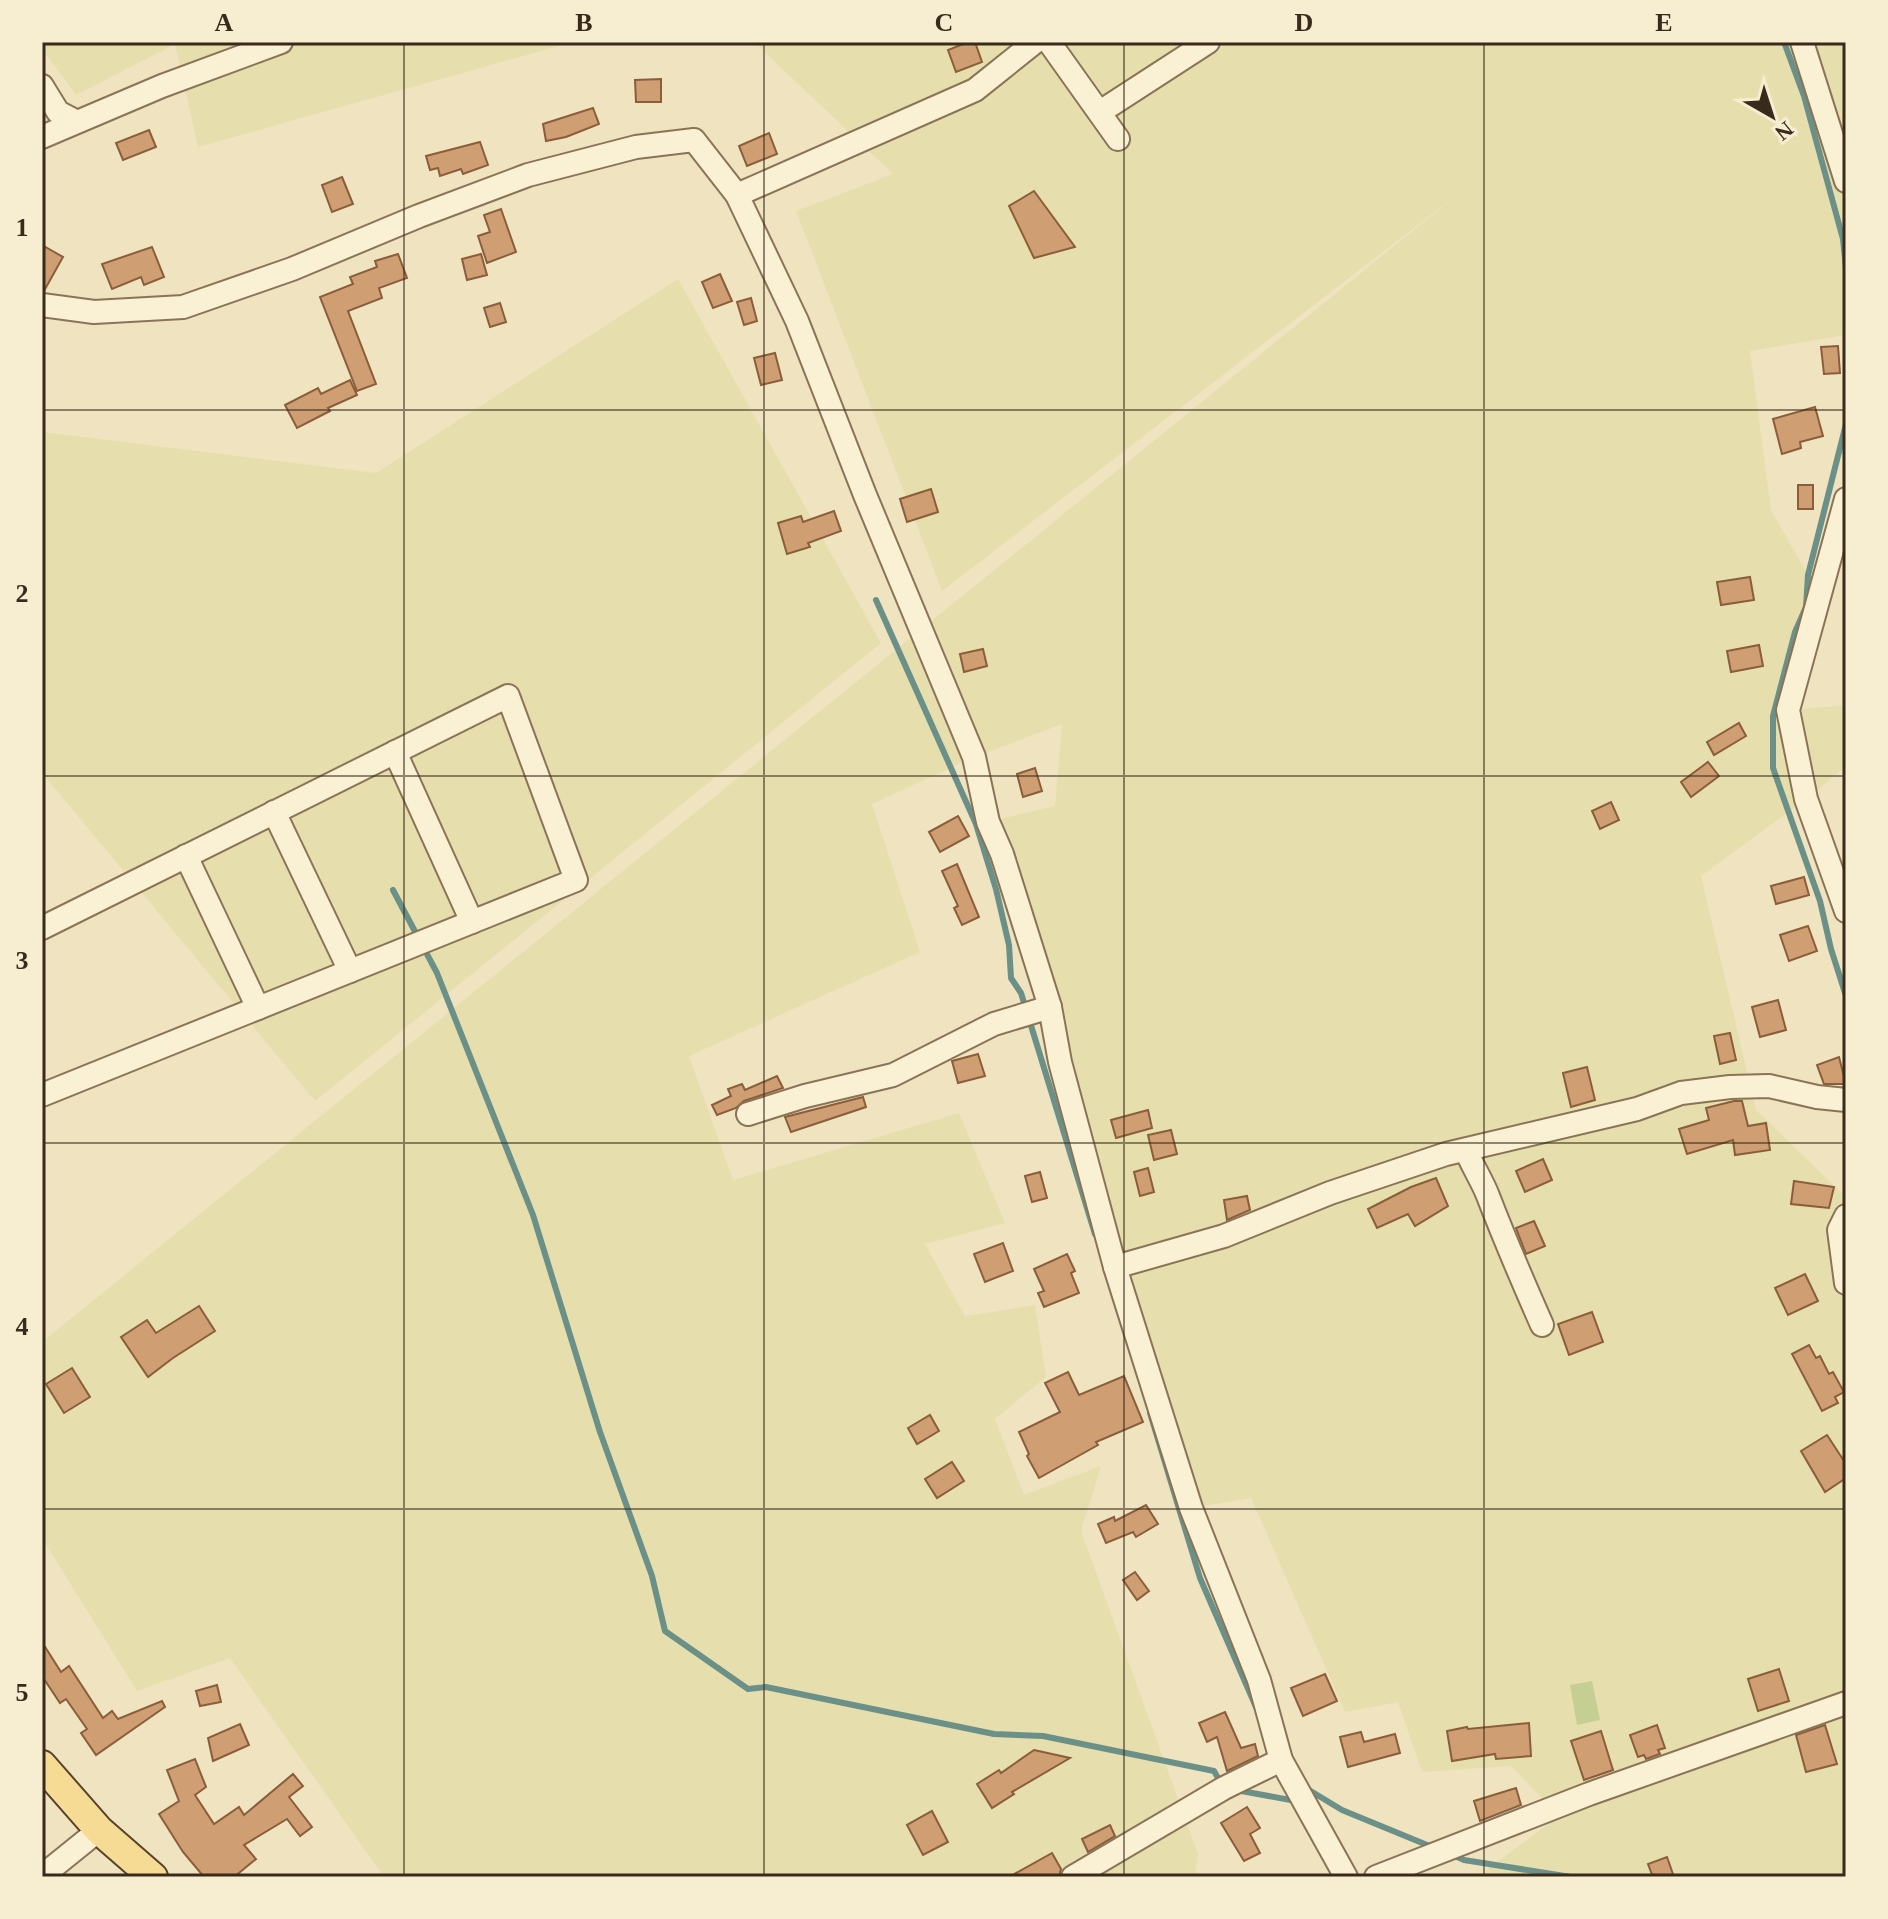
<svg xmlns="http://www.w3.org/2000/svg" width="1888" height="1919" viewBox="0 0 1888 1919" font-family="Georgia,serif">
<style>
.farmland{fill:#e6dfad}
.green{fill:#c5ce93}
.lines{fill:none;stroke-linecap:round;stroke-linejoin:round}
.stream{stroke:#6a9088;stroke-width:6}
.building{fill:#d09e73;stroke:#8a5e3b;stroke-width:2}
.minor-casing{stroke:#8a7457;stroke-width:26}
.major-casing{stroke:#57422b;stroke-width:32}
.minor{stroke:#faf0d3;stroke-width:22}
.major{stroke:#f6db95;stroke-width:28}
.grid{fill:none;stroke:#382b1c;stroke-width:2;stroke-opacity:0.55}
.neatline{fill:none;stroke:#382b1c;stroke-width:3}
.grid-label{font-size:26px;text-anchor:middle;font-weight:bold;fill:#382b1c}
</style>
<rect width="100%" height="100%" fill="#f0e3c0"/>
<g class="farmland">
<polygon points="42,42 573,42 198,147 175,44 76,95 42,49"/>
<polygon points="754,42 1846,42 1846,335 1750,351 1771,510 1808,575 1826,578 1789,710 1846,705 1846,766 1806,799 1701,876 1756,1110 1846,1197 1846,1877 1477,1877 1559,1816 1511,1766 1422,1772 1398,1702 1345,1712 1251,1498 1191,1508 988,822 1055,806 1062,724 974,757 872,804 920,952 689,1056 733,1180 959,1113 1005,1223 925,1244 965,1316 1035,1305 1046,1377 995,1419 1024,1495 1101,1466 1081,1531 1198,1854 1195,1877 384,1877 230,1658 137,1691 42,1538 42,1342 1457,195 942,591 796,211 893,174"/>
<polygon points="678,279 881,643 315,1101 42,773 42,432 376,473"/>
</g>
<polygon class="green" points="1592,1681 1600,1720 1577,1725 1570,1685"/>
<g class="lines">
<g class="stream">
<polyline points="1784,42 1804,96 1843,239 1846,269"/>
<polyline points="1846,424 1808,575 1806,607 1795,632 1773,716 1773,768 1820,901 1831,949 1846,996"/>
<polyline points="876,600 976,824 996,889 1009,945 1011,978 1021,993 1026,1009"/>
<polyline points="393,890 437,973 533,1215 600,1432 652,1576 665,1631 748,1689 766,1687 994,1734 1043,1736 1214,1771 1222,1785"/>
<polyline points="1029,1019 1095,1234"/>
<polyline points="1150,1413 1200,1578 1256,1707"/>
<polyline points="1304,1787 1342,1810 1432,1847"/>
<polyline points="1236,1790 1296,1801"/>
<polyline points="1450,1854 1464,1860 1571,1877"/>
</g>
</g>
<g class="building">
<polygon points="968,42 975,42 982,62 956,72 948,50"/>
<polygon points="661,79 661,102 636,102 635,80"/>
<polygon points="593,108 599,124 566,137 546,141 543,124"/>
<polygon points="149,130 156,147 123,160 116,143"/>
<polygon points="769,133 777,154 747,166 739,146"/>
<polygon points="480,142 488,165 463,174 461,169 440,176 438,168 430,170 426,156"/>
<polygon points="342,177 353,204 332,212 322,185"/>
<polygon points="1034,191 1075,247 1034,258 1009,206"/>
<polygon points="501,209 516,252 487,263 478,236 490,232 484,215"/>
<polygon points="42,245 63,257 44,291 42,291"/>
<polygon points="152,247 164,277 144,285 141,277 112,289 102,264"/>
<polygon points="398,254 407,278 379,288 382,298 348,311 376,384 357,391 320,297 353,284 350,277 377,267 375,261"/>
<polygon points="481,254 487,275 467,280 462,259"/>
<polygon points="720,274 732,301 713,308 702,282"/>
<polygon points="751,298 757,321 744,325 737,302"/>
<polygon points="500,303 506,322 490,327 484,308"/>
<polygon points="1838,346 1840,373 1824,374 1821,347"/>
<polygon points="775,353 782,380 761,385 754,358"/>
<polygon points="350,380 357,395 328,408 330,411 297,428 285,405 318,388 321,394"/>
<polygon points="1815,407 1823,436 1800,442 1801,448 1782,454 1773,419"/>
<rect x="1798" y="485" width="15" height="24"/>
<polygon points="931,489 938,512 907,522 900,499"/>
<polygon points="834,511 841,531 808,543 810,547 787,554 778,523 801,516 803,522"/>
<polygon points="1750,577 1754,600 1721,605 1717,582"/>
<polygon points="1759,645 1763,666 1731,672 1727,651"/>
<polygon points="983,649 987,666 964,672 960,654"/>
<polygon points="1739,723 1746,736 1714,755 1707,742"/>
<polygon points="1708,762 1719,776 1691,797 1681,782"/>
<polygon points="1035,768 1042,791 1023,797 1017,774"/>
<polygon points="1611,802 1619,820 1600,829 1592,811"/>
<polygon points="958,816 969,836 940,852 929,832"/>
<polygon points="957,864 979,917 962,925 954,908 958,906 942,871"/>
<polygon points="1804,877 1809,895 1776,904 1771,886"/>
<polygon points="1808,926 1817,951 1789,961 1780,935"/>
<polygon points="1778,1000 1786,1030 1760,1037 1752,1007"/>
<polygon points="1730,1033 1736,1060 1720,1064 1714,1036"/>
<polygon points="978,1054 985,1076 958,1083 952,1061"/>
<polygon points="1839,1057 1846,1084 1824,1084 1817,1065"/>
<polygon points="1587,1067 1595,1100 1571,1107 1563,1073"/>
<polygon points="777,1076 783,1088 744,1101 736,1108 717,1115 712,1105 731,1096 728,1089 742,1084 745,1090"/>
<polygon points="863,1097 866,1107 791,1132 785,1117"/>
<polygon points="1734,1101 1742,1101 1748,1126 1766,1123 1770,1150 1735,1155 1733,1140 1687,1154 1679,1129 1709,1120 1706,1108"/>
<polygon points="1148,1110 1152,1128 1116,1138 1111,1120"/>
<polygon points="1171,1130 1177,1154 1154,1160 1148,1135"/>
<polygon points="1543,1159 1552,1180 1525,1192 1516,1171"/>
<polygon points="1148,1168 1154,1192 1140,1196 1134,1172"/>
<polygon points="1040,1172 1047,1198 1032,1202 1025,1176"/>
<polygon points="1436,1178 1448,1206 1415,1226 1408,1214 1377,1228 1368,1209 1411,1187"/>
<polygon points="1794,1181 1834,1187 1829,1208 1791,1204"/>
<polygon points="1247,1196 1250,1210 1227,1220 1224,1200"/>
<polygon points="1534,1221 1545,1246 1526,1254 1516,1228"/>
<polygon points="1003,1243 1013,1271 985,1282 974,1254"/>
<polygon points="1067,1254 1075,1271 1071,1273 1079,1293 1044,1307 1038,1293 1044,1291 1034,1269"/>
<polygon points="1805,1274 1818,1301 1788,1315 1775,1288"/>
<polygon points="199,1306 215,1331 173,1358 148,1377 121,1337 147,1320 156,1333"/>
<polygon points="1592,1312 1603,1342 1569,1355 1558,1324"/>
<polygon points="1809,1345 1816,1358 1820,1356 1829,1374 1833,1372 1844,1392 1835,1397 1838,1403 1822,1411 1792,1354"/>
<polygon points="72,1368 90,1397 64,1413 46,1384"/>
<polygon points="1068,1372 1079,1395 1124,1376 1143,1422 1096,1442 1098,1445 1039,1478 1027,1456 1029,1454 1019,1432 1060,1412 1045,1383"/>
<polygon points="930,1415 939,1431 917,1444 908,1428"/>
<polygon points="1827,1435 1846,1464 1846,1478 1825,1492 1801,1451"/>
<polygon points="952,1462 964,1481 937,1498 925,1479"/>
<polygon points="1146,1505 1158,1524 1136,1537 1133,1532 1106,1543 1098,1524 1114,1517 1115,1521"/>
<polygon points="1135,1572 1149,1591 1137,1600 1123,1580"/>
<polygon points="42,1642 61,1672 69,1666 103,1718 112,1711 118,1719 162,1701 165,1707 96,1755 81,1733 87,1729 66,1699 60,1703 42,1676"/>
<polygon points="1779,1669 1789,1701 1758,1711 1748,1679"/>
<polygon points="1325,1674 1337,1701 1303,1716 1291,1688"/>
<polygon points="217,1685 221,1702 200,1706 196,1691"/>
<polygon points="1225,1712 1241,1748 1255,1744 1258,1756 1227,1771 1217,1737 1207,1742 1199,1723"/>
<polygon points="1529,1723 1531,1756 1496,1759 1495,1754 1452,1761 1447,1731 1467,1727 1468,1729"/>
<polygon points="240,1724 249,1745 213,1761 208,1738"/>
<polygon points="1657,1725 1665,1748 1658,1750 1660,1754 1646,1759 1644,1755 1638,1757 1630,1735"/>
<polygon points="1825,1725 1837,1764 1806,1772 1796,1735"/>
<polygon points="1601,1731 1613,1770 1584,1780 1571,1741"/>
<polygon points="1361,1732 1364,1742 1395,1734 1400,1753 1348,1767 1340,1737"/>
<polygon points="1034,1750 1070,1758 1012,1792 1014,1794 992,1808 977,1784 999,1770 1001,1773"/>
<polygon points="195,1759 206,1787 195,1795 214,1824 239,1807 244,1815 293,1774 303,1786 289,1797 312,1827 300,1836 287,1819 244,1845 256,1859 234,1877 204,1877 183,1852 159,1814 179,1801 167,1770"/>
<polygon points="1516,1788 1521,1805 1480,1821 1474,1801"/>
<polygon points="1247,1807 1260,1828 1250,1834 1260,1853 1244,1861 1221,1823"/>
<polygon points="932,1811 948,1842 923,1855 907,1825"/>
<polygon points="1110,1825 1115,1836 1088,1852 1082,1839"/>
<polygon points="1052,1853 1061,1869 1059,1877 1009,1877"/>
<polygon points="1667,1857 1674,1877 1653,1877 1648,1864"/>
</g>
<g class="lines">
<defs>
<g id="minor">
<polyline points="1049,42 1118,139"/>
<polyline points="1802,42 1846,181"/>
<polyline points="42,86 58,112 75,121"/>
<polyline points="1100,112 1208,42"/>
<polyline points="42,137 162,86 281,42"/>
<polyline points="737,195 975,90 1035,42"/>
<polyline points="42,305 94,312 183,307 292,269 419,216 528,175 636,147 694,140 737,195 797,321 865,495 974,757 988,822 1002,854 1050,1007 1060,1062 1115,1267 1191,1508 1259,1680 1281,1760 1346,1877"/>
<polyline points="1846,499 1788,710 1806,799 1846,911"/>
<polyline points="395,752 472,922"/>
<polyline points="274,812 350,971"/>
<polyline points="186,856 258,1008"/>
<polyline points="42,928 508,696 576,880 42,1095"/>
<polyline points="748,1114 805,1096 893,1075 994,1024 1050,1007"/>
<path d="M1466 1150C1472 1166 1482 1180 1488 1196 1505 1240 1523 1282 1542 1325"/>
<polyline points="1846,1216 1839,1230 1846,1283"/>
<polyline points="1115,1267 1224,1236 1330,1193 1446,1154 1637,1109 1681,1093 1730,1087 1769,1086 1817,1097 1846,1100"/>
<polyline points="42,1876 99,1830"/>
<polyline points="1073,1877 1224,1788 1281,1760"/>
<polyline points="1376,1877 1589,1794 1846,1703"/>
</g>
<polyline id="major" points="42,1765 99,1830 153,1877"/>
</defs>
<use href="#minor" class="minor-casing"/>
<use href="#major" class="major-casing"/>
<use href="#minor" class="minor"/>
<use href="#major" class="major"/>
</g>
<path class="grid" d="M404 42V1877M764 42V1877M1124 42V1877M1484 42V1877M42 410H1846M42 776H1846M42 1143H1846M42 1509H1846"/>
<rect width="1888" height="1919" fill="none" stroke="#f7edd0" stroke-width="88"/>
<g transform="translate(1772 116) rotate(141)" stroke="#f7edd0" stroke-width="6" paint-order="stroke">
<path d="M0-6L14 30L0 20L-14 30Z" fill="#382b1c"/>
<text y="-12" font-size="22" font-weight="bold" text-anchor="middle" fill="#382b1c">N</text>
</g>
<rect x="44" y="44" width="1800" height="1831" class="neatline"/>
<g class="grid-label">
<text x="224" y="31">A</text>
<text x="584" y="31">B</text>
<text x="944" y="31">C</text>
<text x="1304" y="31">D</text>
<text x="1664" y="31">E</text>
<text x="22" y="236">1</text>
<text x="22" y="602">2</text>
<text x="22" y="969">3</text>
<text x="22" y="1335">4</text>
<text x="22" y="1701">5</text>
</g>
</svg>
